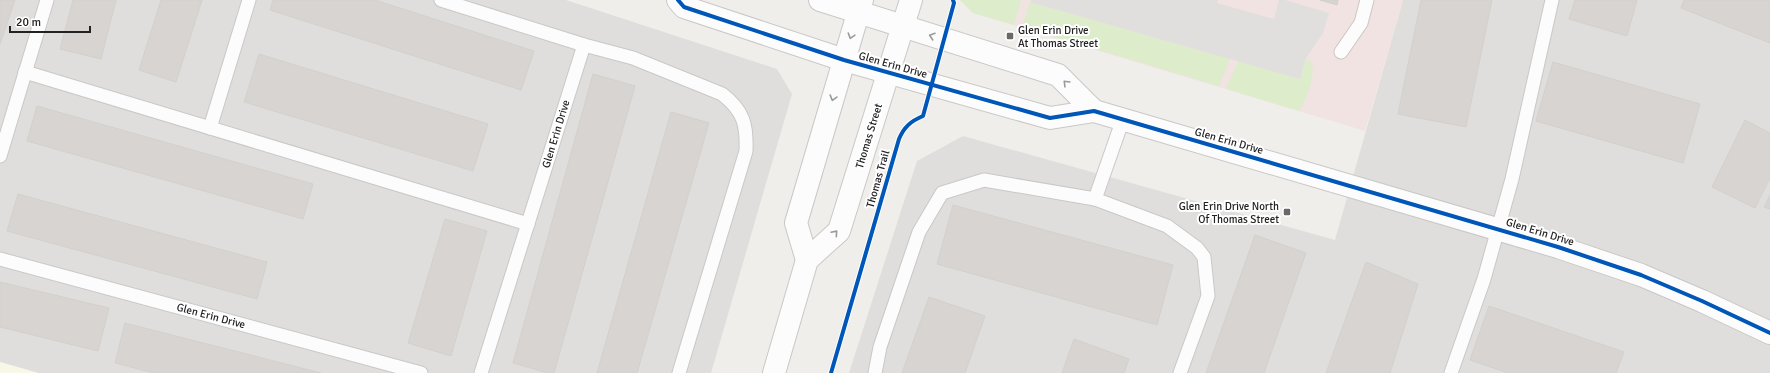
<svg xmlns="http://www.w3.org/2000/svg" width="1770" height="373" viewBox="0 0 1770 373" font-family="Signika,sans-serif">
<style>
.residential{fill:#dfdedc}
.commercial{fill:#f1e3e1}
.education{fill:#f8f7e8}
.grass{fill:#ddeccb}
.parking{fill:#e0dfde}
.building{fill:#d7d4d2;stroke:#d3d0cc}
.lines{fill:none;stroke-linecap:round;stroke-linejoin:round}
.service-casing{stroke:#c9c8c7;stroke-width:15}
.tertiary-casing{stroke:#c9c8c7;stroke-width:24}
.service{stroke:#fdfcfc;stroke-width:13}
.tertiary{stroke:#fdfcfc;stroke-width:22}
.cycleway-casing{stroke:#fff;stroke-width:6}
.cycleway{stroke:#0057b8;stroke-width:4}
.oneway{stroke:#9a9a9a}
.poi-dot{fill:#6a6968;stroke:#fff;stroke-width:1.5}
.labels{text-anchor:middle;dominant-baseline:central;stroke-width:4;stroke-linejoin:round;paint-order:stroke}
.poi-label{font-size:11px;fill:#222;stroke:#fff;text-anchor:start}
.street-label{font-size:11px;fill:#222;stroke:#fff}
</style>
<rect width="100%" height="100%" fill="#f0eeeb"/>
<g class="residential">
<polygon points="0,0 566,0 777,69 792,94 711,373 38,373 0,362"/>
<polygon points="1403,0 1770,0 1770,373 849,373 917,161 963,136 1335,240"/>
</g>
<polygon class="commercial" points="960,0 1403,0 1365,131 973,13"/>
<polygon class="education" points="0,362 38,373 0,373"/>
<g class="grass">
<polygon points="960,0 1021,0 1014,25 973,13"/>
<polygon points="1030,2 1230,59 1219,86 1022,27"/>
<path d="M1308 59 1312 63C1315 77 1307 99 1299 111L1226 89 1238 61 1300 79 1305 60Z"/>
</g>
<polygon class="parking" points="1031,0 1218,0 1217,3 1274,19 1279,0 1285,0 1329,13 1323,33 1305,60 1300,79 1030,2"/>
<g class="building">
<polygon points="0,0 15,0 0,44"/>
<polygon points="73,0 116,0 101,59 60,49"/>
<polygon points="161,0 202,0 176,82 139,70"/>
<polygon points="273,0 375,0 534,51 521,90 270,10"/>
<polygon points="1320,0 1338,0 1337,5"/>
<polygon points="1421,0 1492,0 1466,127 1398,114"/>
<polygon points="1575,0 1637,0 1627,36 1569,19"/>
<polygon points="1684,0 1770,0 1770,43 1681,8"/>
<polygon points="259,54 488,124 473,171 244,102"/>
<polygon points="1553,62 1700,104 1683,163 1536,121"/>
<polygon points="593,74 635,86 554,373 548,373 513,363"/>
<polygon points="37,106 313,184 303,219 27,141"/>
<polygon points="671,112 709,123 637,373 597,373"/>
<polygon points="1745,120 1770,133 1770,178 1755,208 1712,187"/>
<polygon points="18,194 267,262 257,299 7,231"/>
<polygon points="1770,195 1770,209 1764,207"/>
<polygon points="953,205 1173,265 1157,325 937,264"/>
<polygon points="445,219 487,231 451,356 408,343"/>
<polygon points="1255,235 1306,253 1264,373 1206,373"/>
<polygon points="1366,262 1418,284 1390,373 1326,373"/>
<polygon points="0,282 109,308 98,351 0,327"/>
<polygon points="929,297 985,316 965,373 902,373"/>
<polygon points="1489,306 1624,352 1616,373 1508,373 1470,360"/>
<polygon points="125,323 321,373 154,373 115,363"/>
<polygon points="1074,339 1129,359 1124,373 1062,373"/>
</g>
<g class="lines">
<defs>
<g id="service">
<path d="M441 0 584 45 633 58 722 94C744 111 747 125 746 151L679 373"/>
<polyline points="1341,52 1361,23 1367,0"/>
<polyline points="25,72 528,224"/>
<polyline points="210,128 249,0"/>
<polyline points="0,156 47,0"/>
<polyline points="1095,199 1167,226 1197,248 1204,257 1208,296 1180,373"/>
<polyline points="0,259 421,373"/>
<polyline points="481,373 584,45"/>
<polyline points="875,373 880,347 919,232 942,193 984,180 1095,199 1123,119"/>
<polyline points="1451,373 1484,279 1512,179 1552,0"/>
</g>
<g id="tertiary">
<polyline points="678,0 684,7 844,60 1050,118 1094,111 1558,247 1641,275 1702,301 1770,333"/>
<polyline points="820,0 1058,75 1094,111"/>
<polyline points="807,260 796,223 862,0"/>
<polyline points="774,373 807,260 839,231 911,0"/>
</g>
</defs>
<use href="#service" class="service-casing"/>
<use href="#tertiary" class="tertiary-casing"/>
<use href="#service" class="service"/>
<use href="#tertiary" class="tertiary"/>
<defs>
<g id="cycleway">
<polyline points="678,0 684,7 844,60 1050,118 1094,111 1558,247 1641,275 1702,301 1770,333"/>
<path d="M831 373 899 139C904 127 911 121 923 116L954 3 953 0"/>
</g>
</defs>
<use href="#cycleway" class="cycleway-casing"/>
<use href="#cycleway" class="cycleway"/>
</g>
<defs><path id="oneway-chevron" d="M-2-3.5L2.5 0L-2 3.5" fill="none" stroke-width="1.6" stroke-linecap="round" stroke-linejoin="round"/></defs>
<g class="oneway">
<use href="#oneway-chevron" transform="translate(851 36) rotate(107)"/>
<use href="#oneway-chevron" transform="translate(932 36) rotate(-162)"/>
<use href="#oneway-chevron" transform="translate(1066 83) rotate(-135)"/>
<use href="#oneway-chevron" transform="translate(833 98) rotate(106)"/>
<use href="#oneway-chevron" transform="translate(835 233) rotate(-49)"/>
</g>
<g class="poi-dot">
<rect x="1006" y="32" width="8" height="8" rx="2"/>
<rect x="1283" y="208" width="8" height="8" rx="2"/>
</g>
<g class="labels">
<g class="poi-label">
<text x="1018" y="30">Glen Erin Drive<tspan x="1018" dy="13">At Thomas Street</tspan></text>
<text x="1279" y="206" text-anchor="end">Glen Erin Drive North<tspan x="1279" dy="13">Of Thomas Street</tspan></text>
</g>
<g class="street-label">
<text transform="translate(893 65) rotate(16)">Glen Erin Drive</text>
<text transform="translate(556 134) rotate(-73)">Glen Erin Drive</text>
<text transform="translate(869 136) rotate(-73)">Thomas Street</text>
<text transform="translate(1229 141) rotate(16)">Glen Erin Drive</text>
<text transform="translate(878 179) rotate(-74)">Thomas Trail</text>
<text transform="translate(1540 232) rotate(17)">Glen Erin Drive</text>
<text transform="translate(211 316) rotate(15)">Glen Erin Drive</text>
</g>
</g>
<path d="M10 26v6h80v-6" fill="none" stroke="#222222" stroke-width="2"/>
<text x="16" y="26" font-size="12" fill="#222222" stroke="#ffffff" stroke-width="3" paint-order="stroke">20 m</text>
</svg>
